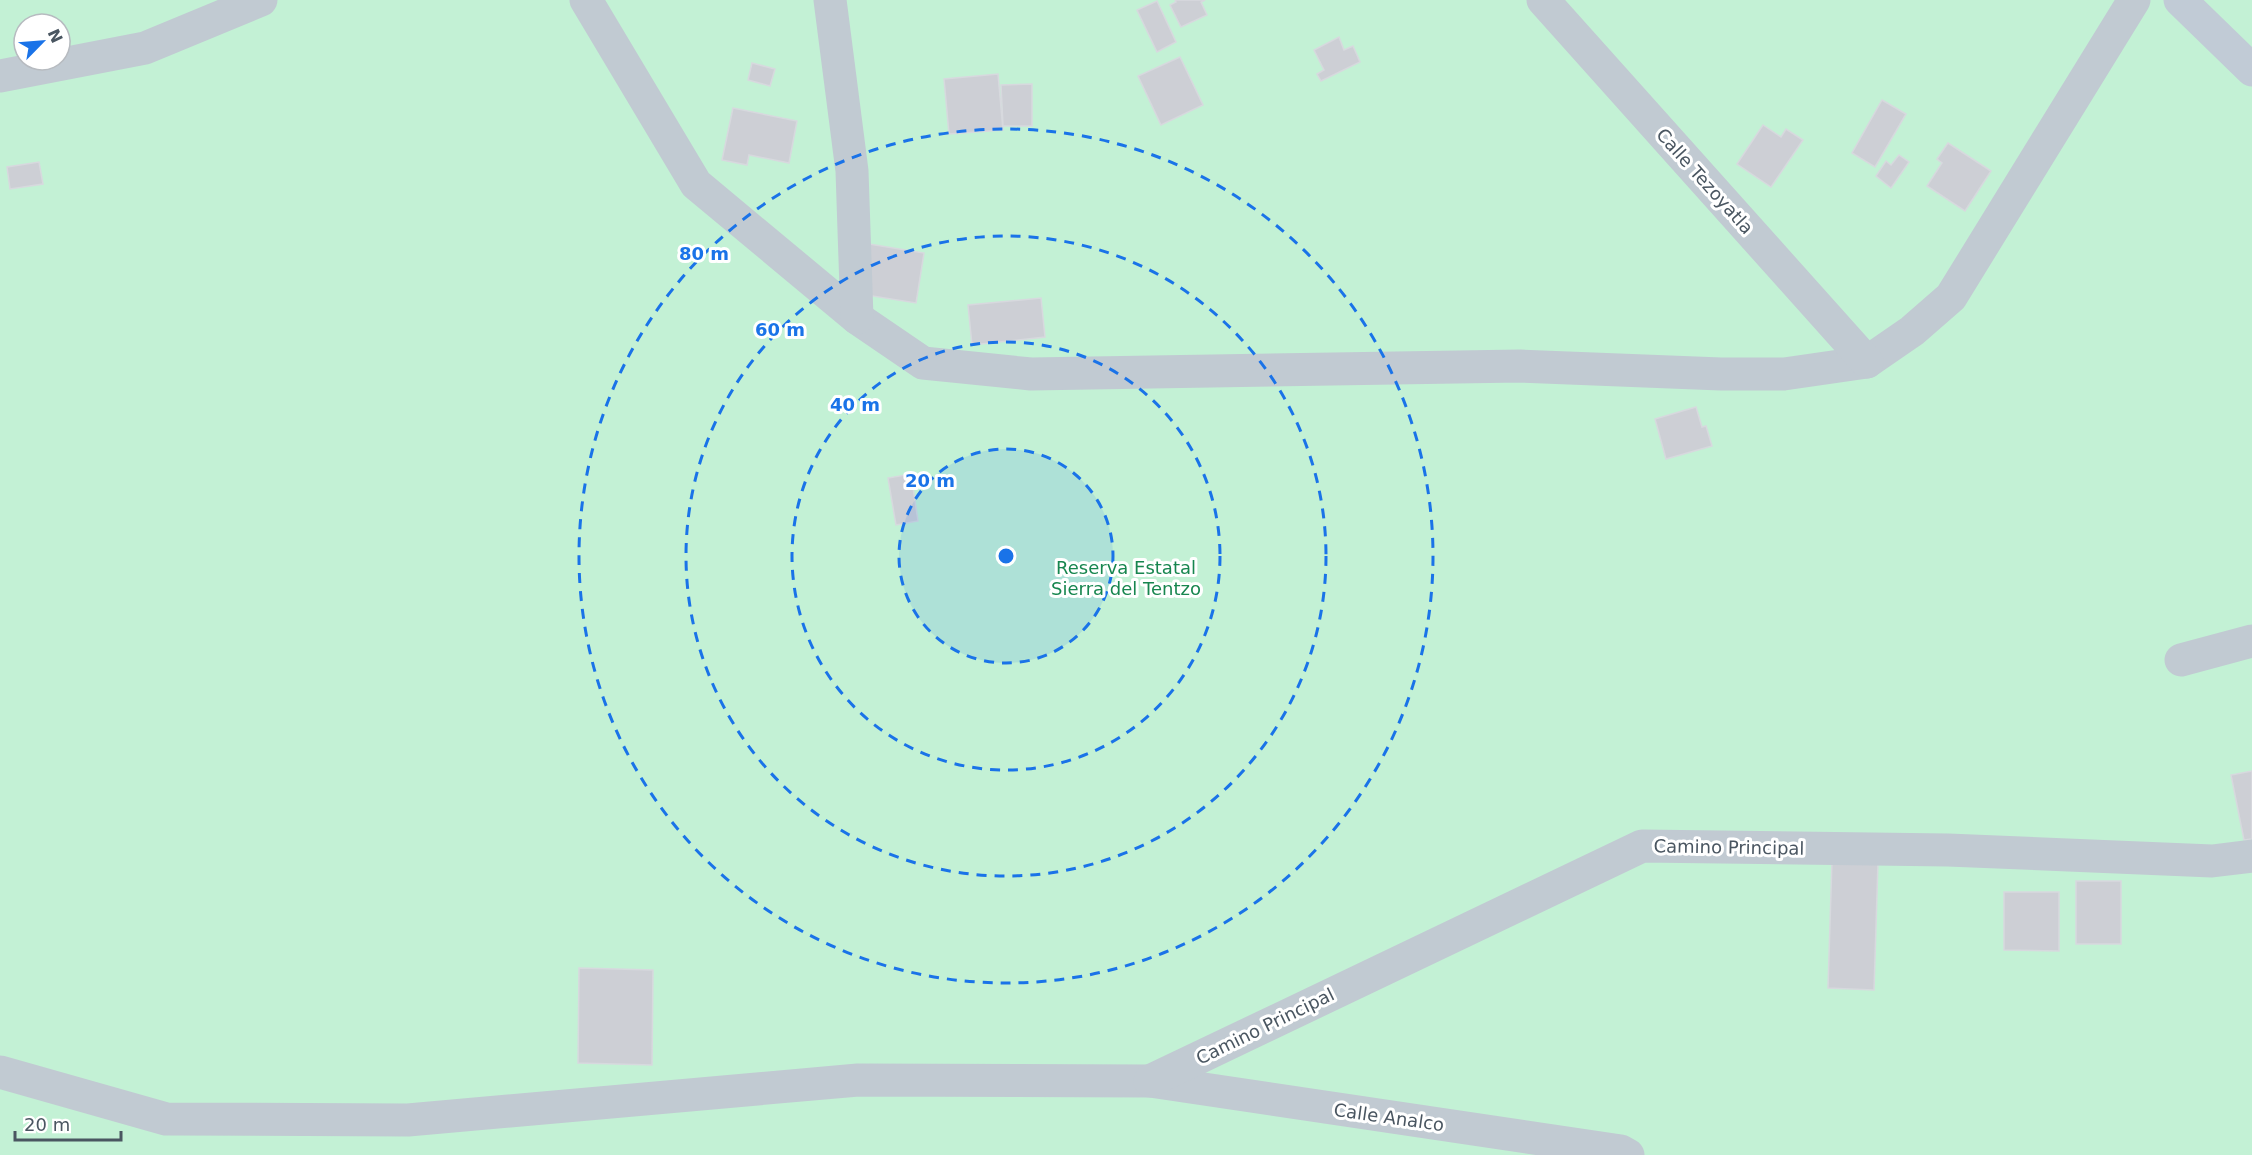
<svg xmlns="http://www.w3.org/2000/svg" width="2252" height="1155" viewBox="0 0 2252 1155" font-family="'DejaVu Sans',sans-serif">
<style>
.green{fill:#c3f1d5;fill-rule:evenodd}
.building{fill:#cdcfd5;stroke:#d7d9de;stroke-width:1.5}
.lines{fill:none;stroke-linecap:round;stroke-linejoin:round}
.street{stroke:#c1cad2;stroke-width:33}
.secondary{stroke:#c1cbd6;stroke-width:33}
.ring{fill:none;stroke:#1a73e8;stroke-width:3;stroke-dasharray:10 8}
.labels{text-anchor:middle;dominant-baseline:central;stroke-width:6;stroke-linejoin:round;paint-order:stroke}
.street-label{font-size:18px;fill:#4a5661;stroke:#fff}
.park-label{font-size:18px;fill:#17864f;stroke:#fff}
.centre{fill:#1a73e8;stroke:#fff;stroke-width:3}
.ring-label{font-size:18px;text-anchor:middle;font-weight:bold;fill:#1a73e8;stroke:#fff;stroke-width:6;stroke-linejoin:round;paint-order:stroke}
</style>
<rect width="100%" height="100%" fill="#f5f3f3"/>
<path class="green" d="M0 0H2252V1155H0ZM24 24H60V60H24Z"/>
<g class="building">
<polygon points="1175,0 1205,0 1201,2 1207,15 1181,27 1170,5 1176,2"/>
<polygon points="1157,1 1176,42 1157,52 1137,10"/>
<polygon points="1339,37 1344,50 1353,46 1360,62 1321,81 1317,74 1324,70 1314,50"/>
<polygon points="1180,57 1203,105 1161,125 1138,76"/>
<polygon points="752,63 775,69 770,86 748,80"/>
<polygon points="998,74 1003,130 949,134 944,79"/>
<polygon points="1032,84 1032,126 1003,126 1001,85"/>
<polygon points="1882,100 1906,114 1875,167 1852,153"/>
<polygon points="733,108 797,121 789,163 749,155 747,165 722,160"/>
<polygon points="1763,125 1781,137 1786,129 1803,140 1771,187 1737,164"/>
<polygon points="1948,143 1991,171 1965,211 1927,186 1942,163 1937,159"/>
<polygon points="1899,155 1909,162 1891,188 1876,176 1886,161 1891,165"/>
<polygon points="39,162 43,184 10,189 7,167"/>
<polygon points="869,244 924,253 916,303 860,294"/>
<polygon points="1041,298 1045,337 972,345 968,305"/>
<polygon points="1696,407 1702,427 1706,426 1712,446 1666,459 1655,419"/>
<polygon points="911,474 918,521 896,525 888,478"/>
<polygon points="2252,771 2252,839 2244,840 2231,775"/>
<polygon points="1832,860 1878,862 1874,990 1828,988"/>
<rect x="2076" y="881" width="45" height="63"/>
<polygon points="2004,892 2059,892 2059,951 2004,950"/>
<polygon points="579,968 653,970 652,1065 578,1063"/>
</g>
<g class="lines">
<g class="street">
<polyline points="586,0 696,184 857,318 923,363 1031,374 1520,366 1721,374 1784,374 1867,362 1912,331 1951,297 2134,0"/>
<polyline points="830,0 852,171 857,318"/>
<polyline points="1543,0 1867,362"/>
<polyline points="0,76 145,48 261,0"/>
<polyline points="2181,660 2252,641"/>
<polyline points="0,1072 166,1119 408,1120 858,1080 1150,1081 1621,1151 1628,1155"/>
<polyline points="1150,1081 1642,846 1948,850 2212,861 2252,856"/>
</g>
<polyline class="secondary" points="2180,0 2252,70"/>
</g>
<circle cx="1006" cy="556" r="107" fill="#1a73e8" fill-opacity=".12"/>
<g class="ring">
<circle cx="1006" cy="556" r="107"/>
<circle cx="1006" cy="556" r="214"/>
<circle cx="1006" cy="556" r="320"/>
<circle cx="1006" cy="556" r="427"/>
</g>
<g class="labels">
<g class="street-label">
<text transform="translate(1705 181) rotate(48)">Calle Tezoyatla</text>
<text transform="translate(1729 847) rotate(1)">Camino Principal</text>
<text transform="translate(1265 1026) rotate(-26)">Camino Principal</text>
<text transform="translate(1389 1117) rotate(8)">Calle Analco</text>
</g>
<g class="park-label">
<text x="1126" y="567">Reserva Estatal<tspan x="1126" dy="21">Sierra del Tentzo</tspan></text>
</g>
</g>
<circle cx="1006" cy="556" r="9" class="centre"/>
<g class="ring-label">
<text x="704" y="260">80 m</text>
<text x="780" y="336">60 m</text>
<text x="855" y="411">40 m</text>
<text x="930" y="487">20 m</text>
</g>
<g transform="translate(42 42) rotate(65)"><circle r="28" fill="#ffffff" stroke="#b7bbc0" stroke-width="1.5"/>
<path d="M0-4.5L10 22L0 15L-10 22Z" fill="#1a73e8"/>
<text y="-9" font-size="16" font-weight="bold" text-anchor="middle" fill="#4a5661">N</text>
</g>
<path d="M15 1131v9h106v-9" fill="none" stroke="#4a5661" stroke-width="3"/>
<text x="24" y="1131" font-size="18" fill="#4a5661" stroke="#ffffff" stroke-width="4.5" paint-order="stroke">20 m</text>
</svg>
